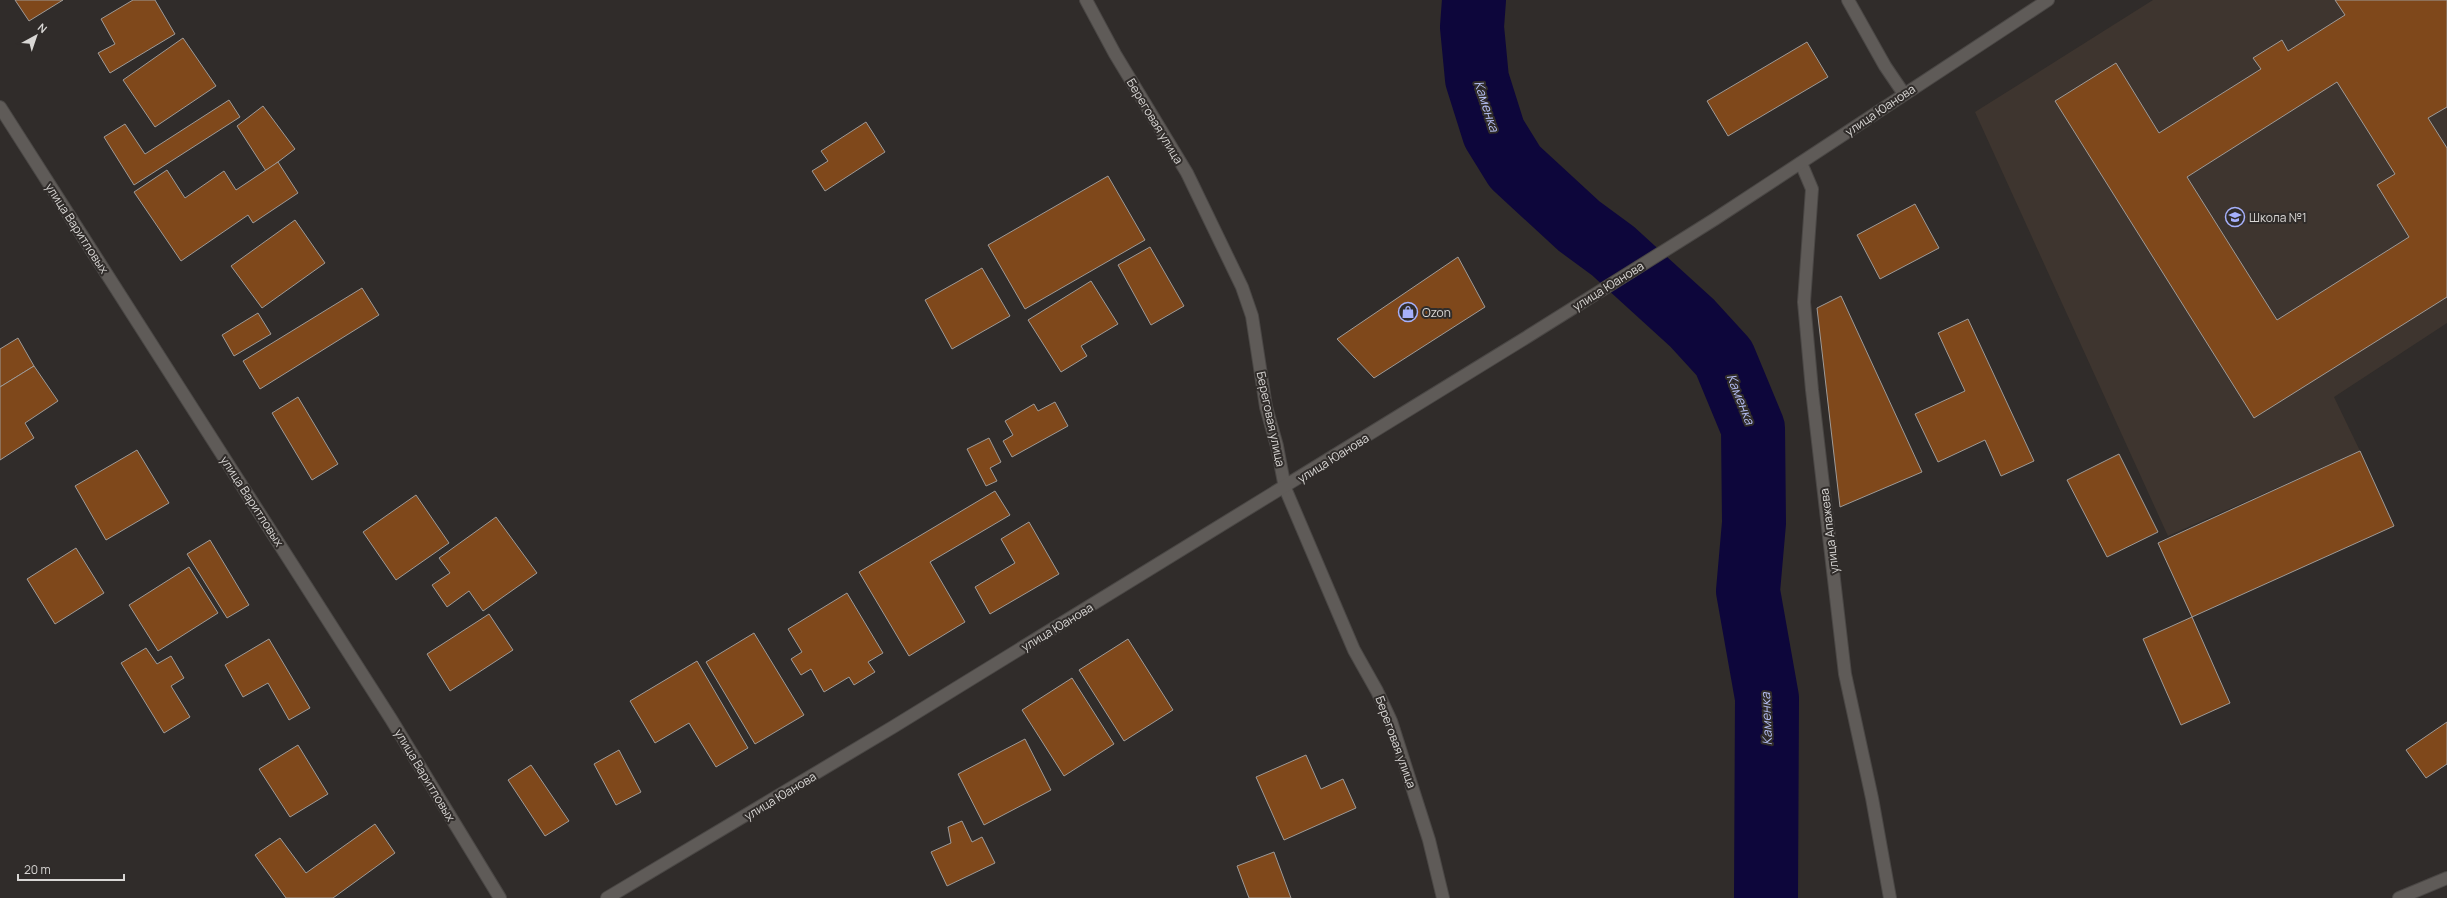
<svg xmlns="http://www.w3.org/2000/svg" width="2447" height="898" viewBox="0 0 2447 898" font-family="Manrope,sans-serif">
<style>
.built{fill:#3e352f}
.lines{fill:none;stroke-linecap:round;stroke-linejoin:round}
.river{stroke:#0d063b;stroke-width:64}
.building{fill:#7f481b;stroke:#9e9a97;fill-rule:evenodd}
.minor-casing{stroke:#4a4745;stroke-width:14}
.tertiary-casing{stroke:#4a4745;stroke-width:14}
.minor{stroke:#5f5b58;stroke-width:12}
.tertiary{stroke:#5f5b58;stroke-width:12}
.labels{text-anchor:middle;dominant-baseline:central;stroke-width:4;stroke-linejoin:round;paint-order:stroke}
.street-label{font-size:12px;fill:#d9d7d5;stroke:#302c2a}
.poi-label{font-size:12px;fill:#d9d7d5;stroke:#302c2a;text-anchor:start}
.water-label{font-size:13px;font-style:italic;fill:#b5bef3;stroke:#302c2a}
</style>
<rect width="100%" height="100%" fill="#302c2a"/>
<polygon class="built" points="2153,0 2447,0 2447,323 2334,397 2360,451 2168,536 1975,112"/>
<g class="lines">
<polyline class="river" points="1474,0 1472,27 1477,79 1494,133 1515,167 1579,226 1613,251 1692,323 1724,358 1753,428 1754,523 1748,591 1767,698 1766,898"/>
</g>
<g class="building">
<polygon points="15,0 63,0 29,21"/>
<polygon points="133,0 155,0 175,34 110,73 98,53 115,44 101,19"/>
<path d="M2335 0H2447V107L2428 118 2447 148V297L2254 418 2055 101 2116 63 2159 133 2261 69 2253 58 2282 40 2288 51 2345 15ZM2337 82 2395 174 2377 185 2409 237 2277 320 2187 177Z"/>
<polygon points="183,38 216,86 155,127 123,80"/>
<polygon points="1807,42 1828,77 1728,136 1707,101"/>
<polygon points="229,100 240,117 134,185 104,137 125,124 145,154"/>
<polygon points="263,106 295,149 266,171 237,126"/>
<polygon points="866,122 885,152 825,191 812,171 828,161 821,151"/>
<polygon points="278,162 298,193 253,223 248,215 181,261 134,192 167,170 185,198 224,171 236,190"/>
<polygon points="1108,176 1145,240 1025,309 988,245"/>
<polygon points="1915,204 1939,248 1880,279 1857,235"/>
<polygon points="295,220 325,263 262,308 231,266"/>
<polygon points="1150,247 1184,306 1151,325 1118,265"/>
<polygon points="1458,257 1485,307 1374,378 1337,339"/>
<polygon points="982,268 1010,316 952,349 925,300"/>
<polygon points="1091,281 1118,324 1081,346 1087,356 1061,372 1028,320"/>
<polygon points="362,288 379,315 260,389 243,361"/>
<polygon points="1841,296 1922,472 1840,507 1817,308"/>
<polygon points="258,313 271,334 234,356 222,335"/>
<polygon points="1968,319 2034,461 2001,476 1985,440 1938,462 1915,414 1965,391 1938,333"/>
<polygon points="18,338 34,366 0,387 0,349"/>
<polygon points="34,366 58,401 25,423 34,438 0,460 0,387"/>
<polygon points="298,397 338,464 312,480 272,413"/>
<polygon points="1055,402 1068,426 1012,457 1003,441 1013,435 1005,421 1034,404 1038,411"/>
<polygon points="989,438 1001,462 990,468 997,481 986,486 967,449"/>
<polygon points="137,450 169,503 106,540 75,486"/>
<polygon points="2360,451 2394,526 2192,617 2158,543"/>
<polygon points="2119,454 2158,532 2107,557 2067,480"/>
<polygon points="995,491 1010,515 930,562 965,622 909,656 859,572"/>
<polygon points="416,495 449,543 396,580 363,532"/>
<polygon points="496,517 537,573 483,611 469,591 447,607 432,585 450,573 439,558"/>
<polygon points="1029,522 1059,574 990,614 975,587 1015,563 1001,539"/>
<polygon points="210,540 249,605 227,618 187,554"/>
<polygon points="76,548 104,593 55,624 27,579"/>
<polygon points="189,567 218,613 158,651 129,605"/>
<polygon points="847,593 883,653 868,662 875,672 854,685 849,677 824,692 811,669 801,675 791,659 802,652 788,629"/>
<polygon points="489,614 513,650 450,691 427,654"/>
<polygon points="2192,617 2230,703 2181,725 2143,639"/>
<polygon points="754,633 804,715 755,744 706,662"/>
<polygon points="269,639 310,708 289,720 268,683 243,697 225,665"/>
<polygon points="1128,639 1173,710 1124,741 1079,670"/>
<polygon points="146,648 157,664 171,656 184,678 171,686 190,717 164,733 121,663"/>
<polygon points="697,661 748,748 716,767 689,723 655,743 630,701"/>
<polygon points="1072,678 1114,744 1064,776 1022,710"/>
<polygon points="2447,722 2447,764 2426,778 2406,750"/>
<polygon points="1025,739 1051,790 984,825 958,774"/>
<polygon points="298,745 328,794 290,817 259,769"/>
<polygon points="619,750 641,792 616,805 594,764"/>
<polygon points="1306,755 1321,789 1343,779 1356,808 1284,840 1256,777"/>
<polygon points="531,765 569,821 545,836 508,780"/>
<polygon points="962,821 972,842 982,837 995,863 947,886 931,852 951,843 948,827"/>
<polygon points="375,824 395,853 333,898 286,898 255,855 280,838 306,873"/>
<polygon points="1274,852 1291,898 1249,898 1237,866"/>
</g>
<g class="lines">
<defs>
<g id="minor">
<polyline points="1086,0 1115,54 1187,173 1242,287 1252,316 1266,407 1277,446 1285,488 1354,650 1377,691 1391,721 1429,840 1443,898"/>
<polyline points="1848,0 1885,66 1904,94"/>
<polyline points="0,107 391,719 500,898"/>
<polyline points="1801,163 1812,189 1804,302 1812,390 1845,674 1872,798 1890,898"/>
<polyline points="2399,898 2447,878"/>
</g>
<polyline id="tertiary" points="607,898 893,727 1527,337 1715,219 2048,0"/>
</defs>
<use href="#minor" class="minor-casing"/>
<use href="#tertiary" class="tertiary-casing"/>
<use href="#minor" class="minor"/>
<use href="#tertiary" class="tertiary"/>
</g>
<defs>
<symbol id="school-ring" viewBox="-11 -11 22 22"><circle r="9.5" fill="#302c2a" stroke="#a6b1fc" stroke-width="1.5"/><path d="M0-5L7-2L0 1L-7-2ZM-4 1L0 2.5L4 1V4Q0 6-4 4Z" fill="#a6b1fc"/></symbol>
<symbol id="shop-ring" viewBox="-11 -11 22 22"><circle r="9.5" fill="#302c2a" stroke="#a6b1fc" stroke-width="1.5"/><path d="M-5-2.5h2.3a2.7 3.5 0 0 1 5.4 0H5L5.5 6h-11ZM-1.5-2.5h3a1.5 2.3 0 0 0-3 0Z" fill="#a6b1fc"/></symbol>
</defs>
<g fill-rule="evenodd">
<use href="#school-ring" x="2224" y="206" width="22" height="22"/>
<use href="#shop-ring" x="1397" y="301" width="22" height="22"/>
</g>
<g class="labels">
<g class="street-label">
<text transform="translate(1880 110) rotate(-34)">улица Юанова</text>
<text transform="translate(1155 121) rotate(59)">Береговая улица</text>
<text transform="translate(77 228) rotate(57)">улица Варитловых</text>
<text transform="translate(1608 286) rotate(-32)">улица Юанова</text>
<text transform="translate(1271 419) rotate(78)">Береговая улица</text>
<text transform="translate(1333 458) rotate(-32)">улица Юанова</text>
<text transform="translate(252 501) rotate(57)">улица Варитловых</text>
<text transform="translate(1829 531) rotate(-97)">улица Апажева</text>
<text transform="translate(1057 627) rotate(-31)">улица Юанова</text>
<text transform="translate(1396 742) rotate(70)">Береговая улица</text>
<text transform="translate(425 775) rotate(59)">улица Варитловых</text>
<text transform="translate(780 796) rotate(-31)">улица Юанова</text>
</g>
<g class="poi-label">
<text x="2249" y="217">Школа №1</text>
<text x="1422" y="312">Ozon</text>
</g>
<g class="water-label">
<text transform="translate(1487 106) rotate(72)">Каменка</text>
<text transform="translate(1741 399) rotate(68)">Каменка</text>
<text transform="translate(1766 719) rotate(-92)">Каменка</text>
</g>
</g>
<g transform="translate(36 36) rotate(40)" stroke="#302c2a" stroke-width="3" paint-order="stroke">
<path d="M0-3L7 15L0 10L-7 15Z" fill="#d9d7d5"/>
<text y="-6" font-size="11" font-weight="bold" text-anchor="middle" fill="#d9d7d5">N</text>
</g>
<path d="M18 874v6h106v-6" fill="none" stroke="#d9d7d5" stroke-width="2"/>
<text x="24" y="874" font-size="12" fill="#d9d7d5" stroke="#302c2a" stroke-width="3" paint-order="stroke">20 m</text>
</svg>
